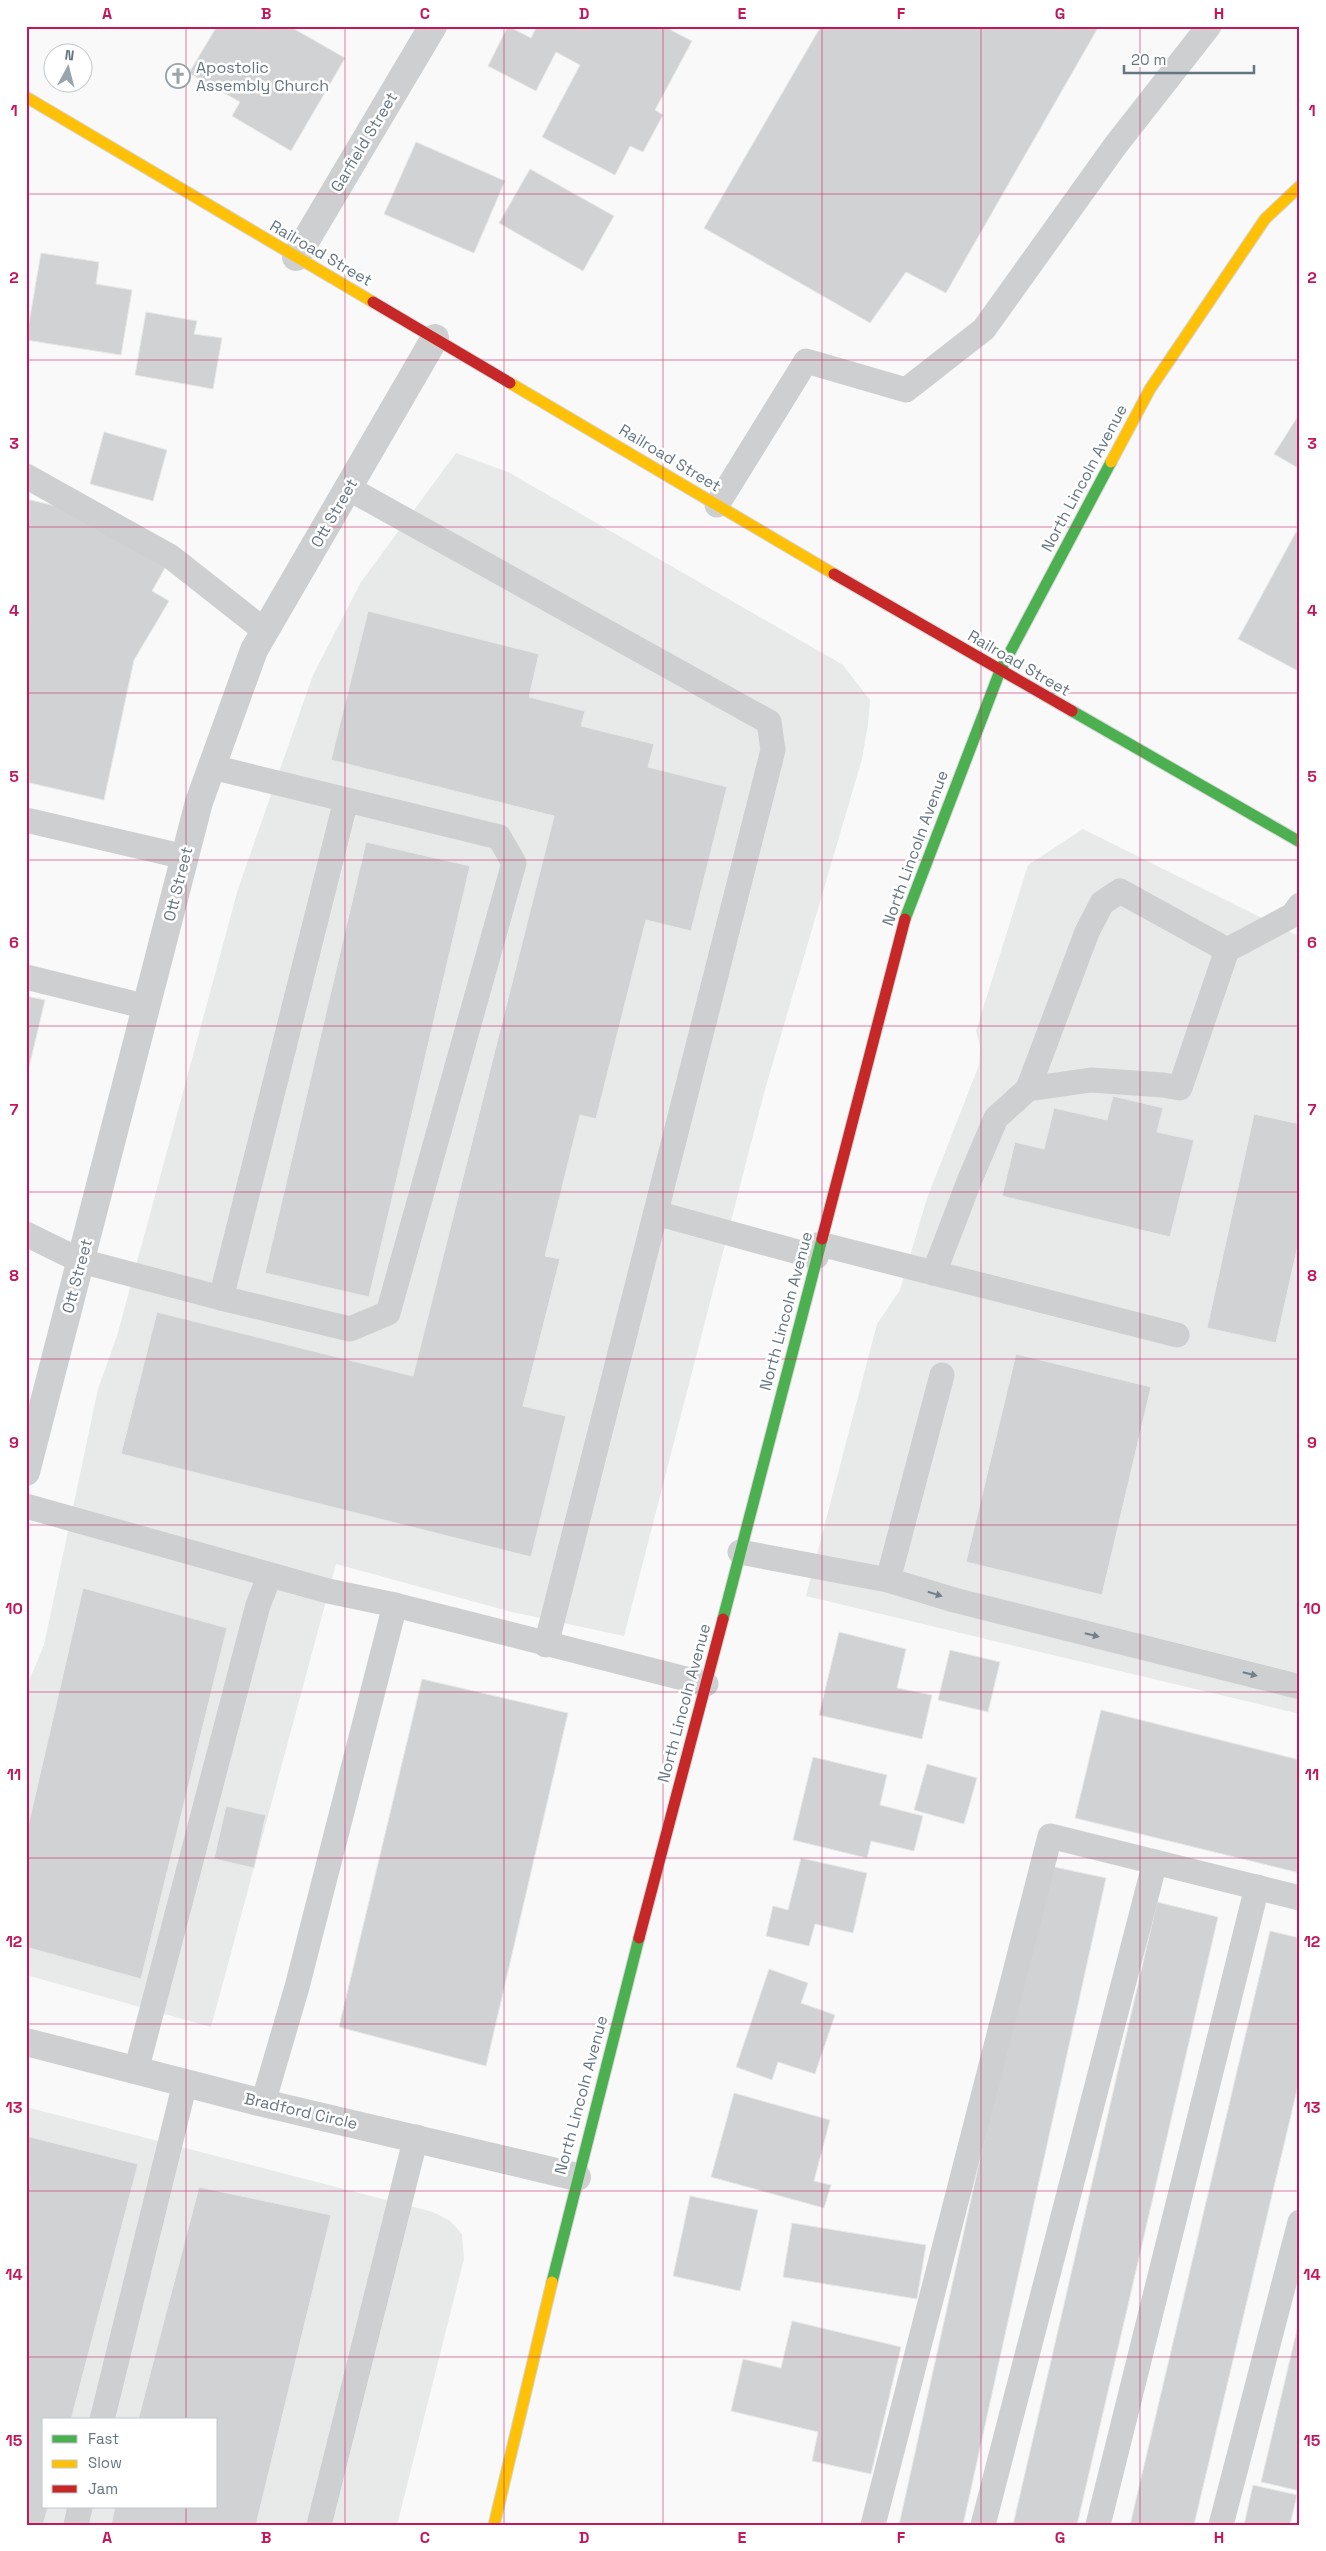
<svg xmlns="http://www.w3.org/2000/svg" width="1326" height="2551" viewBox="0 0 1326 2551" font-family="'Space Grotesk',sans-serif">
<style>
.built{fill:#e8e9e9;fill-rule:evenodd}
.building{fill:#d0d2d3;stroke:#e8e8e8}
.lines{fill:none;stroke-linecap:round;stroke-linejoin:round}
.fast-casing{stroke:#d5d6d7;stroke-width:13}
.slow-casing{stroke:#d5d6d7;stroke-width:13}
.jam-casing{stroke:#d5d6d7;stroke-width:13}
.lane{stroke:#cecfd0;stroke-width:25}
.street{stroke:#cecfd0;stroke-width:28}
.fast{stroke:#4caf50;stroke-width:11}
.slow{stroke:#ffc107;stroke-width:11}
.jam{stroke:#c62828;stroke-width:11}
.oneway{fill:#707f8b}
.grid{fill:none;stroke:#c2185b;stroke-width:1;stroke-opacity:0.55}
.labels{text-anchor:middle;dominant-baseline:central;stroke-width:5;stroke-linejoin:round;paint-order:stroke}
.poi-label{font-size:16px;fill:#657683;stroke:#fff;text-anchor:start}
.street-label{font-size:16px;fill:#657683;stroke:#fff}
.neatline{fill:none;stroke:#c2185b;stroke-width:2}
.grid-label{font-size:16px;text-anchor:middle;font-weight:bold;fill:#c2185b}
</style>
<rect width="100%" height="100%" fill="#f9f9f9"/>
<g class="built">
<polygon points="456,453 508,472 843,665 870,700 868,724 862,759 764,1093 624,1636 512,1612 336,1564 211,2027 26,1975 26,1688 44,1645 98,1389 117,1336 238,889 313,675 361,582"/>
<polygon points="1083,829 1300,937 1300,1714 806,1596 877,1324 900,1290 927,1198 979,1065 980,1046 976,1031 1028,865"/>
<path d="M26 2107 433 2212 450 2221 462 2234 464 2259 397 2525H26ZM44 2420H216V2507H44Z"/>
</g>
<g class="building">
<polygon points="217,26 289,26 345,58 291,151 232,116 240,102 189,73"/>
<polygon points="508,26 531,38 537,26 663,26 692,41 655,110 663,115 643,152 630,146 615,175 542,137 580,65 556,52 536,91 488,66"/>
<polygon points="821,26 1099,26 946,293 906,272 870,323 704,228"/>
<polygon points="416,142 505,181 474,253 384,214"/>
<polygon points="530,169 614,216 583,271 499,223"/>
<polygon points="41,253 99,262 96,284 132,290 121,355 26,340"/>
<polygon points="146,312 197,321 194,334 222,338 213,389 135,375"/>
<polygon points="1300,413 1300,469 1274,454"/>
<polygon points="104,432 167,450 153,501 90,484"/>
<polygon points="26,499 69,509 166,566 152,591 169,601 134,660 104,800 26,782"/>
<polygon points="1296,532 1300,534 1300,672 1238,639"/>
<polygon points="368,611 539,654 529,697 585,711 581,726 654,744 648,767 727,787 691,931 646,920 596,1119 580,1115 545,1256 560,1259 523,1406 566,1416 531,1557 121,1454 157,1312 413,1376 554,816 331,760"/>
<polygon points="366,842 470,866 369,1297 265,1273"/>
<polygon points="26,996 45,1000 26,1080"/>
<polygon points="1113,1096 1163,1108 1157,1132 1194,1140 1170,1237 1002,1196 1015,1142 1044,1149 1054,1108 1107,1120"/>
<polygon points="1254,1114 1300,1124 1300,1236 1276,1343 1207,1328"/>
<polygon points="1016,1354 1151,1387 1102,1595 966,1562"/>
<polygon points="83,1588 227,1628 141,1979 26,1947 26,1835"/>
<polygon points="839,1632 906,1649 897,1688 932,1695 922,1739 819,1715"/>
<polygon points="950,1650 1000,1662 988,1712 938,1700"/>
<polygon points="422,1679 568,1713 486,2066 339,2027"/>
<polygon points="1101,1710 1300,1760 1300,1873 1075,1818"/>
<polygon points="813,1757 887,1775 880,1805 923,1816 914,1851 871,1841 867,1858 793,1840"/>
<polygon points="927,1764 977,1778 964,1824 914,1810"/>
<polygon points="226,1806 266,1815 254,1868 214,1859"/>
<polygon points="801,1858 867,1873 853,1933 815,1924 809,1946 766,1936 773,1906 788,1910"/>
<polygon points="1045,1865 1106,1878 963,2525 899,2525"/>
<polygon points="1157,1902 1218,1917 1077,2525 1013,2525"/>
<polygon points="1270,1931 1300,1938 1300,2077 1194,2525 1130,2525"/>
<polygon points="769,1969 808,1983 801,2003 835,2015 815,2074 778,2062 772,2080 736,2067"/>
<polygon points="734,2093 830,2120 814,2181 831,2185 824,2208 711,2177"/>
<polygon points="26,2136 138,2164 71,2420 44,2420 44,2507 48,2507 43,2525 26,2525"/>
<polygon points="199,2187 331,2215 256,2525 111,2525 115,2507 216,2507 216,2420 138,2420"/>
<polygon points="690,2196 758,2210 740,2291 673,2276"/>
<polygon points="792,2223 926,2245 917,2299 783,2277"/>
<polygon points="1300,2317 1300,2491 1261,2482"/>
<polygon points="792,2321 901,2347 871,2474 812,2461 818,2432 731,2411 743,2359 781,2368"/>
<polygon points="1253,2485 1297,2495 1290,2525 1244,2525"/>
</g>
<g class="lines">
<defs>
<g id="fast">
<polyline points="1072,711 1300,842"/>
<polyline points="905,919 1000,671 1111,462"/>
<polyline points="723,1619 822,1239"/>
<polyline points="552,2282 639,1938"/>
</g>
<g id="slow">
<polyline points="26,97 373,302"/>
<polyline points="510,383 834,574"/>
<polyline points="1111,462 1150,389 1265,219 1300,186"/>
<polyline points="494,2525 552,2282"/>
</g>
<g id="jam">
<polyline points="373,302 510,383"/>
<polyline points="834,574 1072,711"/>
<polyline points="822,1239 905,919"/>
<polyline points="639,1938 723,1619"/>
</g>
</defs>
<use href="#fast" class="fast-casing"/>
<use href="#slow" class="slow-casing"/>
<use href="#jam" class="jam-casing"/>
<g class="lane">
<polyline points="26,476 171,557 265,631"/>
<polyline points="348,488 769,722 773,750 546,1645"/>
<polyline points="717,505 806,361 906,390 984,329 1115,146 1209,26"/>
<polyline points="212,767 499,837 514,863 388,1313 350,1329 221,1298 346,800"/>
<polyline points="26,820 185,857"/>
<polyline points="26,977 147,1007"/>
<polyline points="1028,1089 1087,932 1102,903 1120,891 1227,950"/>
<polyline points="656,1213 816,1257"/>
<polyline points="26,1234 81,1261 221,1298"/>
<polyline points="820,1244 1177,1335"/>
<polyline points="934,1273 970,1179 996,1118 1028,1089 1091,1080 1163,1085 1180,1088 1227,950 1293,915 1300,905"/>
<polyline points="26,1506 328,1591 395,1605 706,1684"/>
<polyline points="740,1552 888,1580 942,1375"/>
<polyline points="888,1580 954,1600 1300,1687"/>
<polyline points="136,2071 258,1605 270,1575"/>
<polyline points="263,2103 297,1987 395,1605"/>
<polyline points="102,2420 185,2083"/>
<polyline points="76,2525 80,2507"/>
<polyline points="319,2525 416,2137"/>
<polyline points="873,2525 1050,1836 1300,1898"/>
<polyline points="983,2525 1155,1862"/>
<polyline points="1098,2525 1257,1887"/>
<polyline points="1221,2525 1300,2222"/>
</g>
<g class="street">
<polyline points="296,257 433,26"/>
<polyline points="26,1472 199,802 254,650 435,338"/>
<polyline points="26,2042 263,2103 577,2177"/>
</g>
<use href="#fast" class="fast"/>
<use href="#slow" class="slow"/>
<use href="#jam" class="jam"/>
</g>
<defs><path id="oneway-solid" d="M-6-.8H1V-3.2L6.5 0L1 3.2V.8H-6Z" transform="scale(1.25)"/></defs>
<g class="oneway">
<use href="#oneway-solid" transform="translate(935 1594) rotate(17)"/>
<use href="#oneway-solid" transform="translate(1092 1635) rotate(14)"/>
<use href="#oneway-solid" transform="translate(1250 1674) rotate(14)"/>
</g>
<path class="grid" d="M186 26V2420M345 26V2525M504 26V2525M663 26V2525M822 26V2525M981 26V2525M1140 26V2525M26 194H1300M26 360H1300M26 527H1300M26 693H1300M26 860H1300M26 1026H1300M26 1192H1300M26 1359H1300M26 1525H1300M26 1692H1300M26 1858H1300M26 2024H1300M26 2191H1300M26 2357H1300M186 2507V2525"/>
<defs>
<symbol id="church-ring" viewBox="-11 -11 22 22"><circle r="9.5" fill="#fff" stroke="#99a4ac" stroke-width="1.5"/><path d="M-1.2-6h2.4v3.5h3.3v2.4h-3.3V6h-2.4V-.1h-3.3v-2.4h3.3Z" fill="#99a4ac"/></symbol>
</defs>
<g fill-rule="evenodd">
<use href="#church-ring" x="164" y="62" width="28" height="28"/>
</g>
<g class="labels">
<g class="poi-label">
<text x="196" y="67">Apostolic<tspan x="196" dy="18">Assembly Church</tspan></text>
</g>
<g class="street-label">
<text transform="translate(364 142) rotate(-59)">Garfield Street</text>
<text transform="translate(321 253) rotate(30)">Railroad Street</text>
<text transform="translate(670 458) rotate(31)">Railroad Street</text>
<text transform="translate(1084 478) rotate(-62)">North Lincoln Avenue</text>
<text transform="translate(334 513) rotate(-60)">Ott Street</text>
<text transform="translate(1019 663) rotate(30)">Railroad Street</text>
<text transform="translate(915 848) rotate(-70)">North Lincoln Avenue</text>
<text transform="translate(178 884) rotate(-76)">Ott Street</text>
<text transform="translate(77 1276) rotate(-75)">Ott Street</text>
<text transform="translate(786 1311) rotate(-75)">North Lincoln Avenue</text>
<text transform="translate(684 1703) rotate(-75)">North Lincoln Avenue</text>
<text transform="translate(581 2095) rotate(-75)">North Lincoln Avenue</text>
<text transform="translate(301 2111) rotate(13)">Bradford Circle</text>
</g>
</g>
<rect width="1326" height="2551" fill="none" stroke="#ffffff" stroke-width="55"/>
<rect x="42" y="2418" width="175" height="90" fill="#ffffff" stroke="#c1c8cd"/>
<rect x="52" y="2435" width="25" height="8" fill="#4caf50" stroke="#c1c8cd"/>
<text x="88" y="2444" font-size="15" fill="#657683">Fast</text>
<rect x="52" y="2460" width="25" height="8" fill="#ffc107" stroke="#c1c8cd"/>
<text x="88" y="2468" font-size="15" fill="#657683">Slow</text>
<rect x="52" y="2485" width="25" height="8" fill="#c62828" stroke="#c1c8cd"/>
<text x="88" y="2494" font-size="15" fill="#657683">Jam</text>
<g transform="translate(68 68) rotate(7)"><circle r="24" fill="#ffffff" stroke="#c1c8cd"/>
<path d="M0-4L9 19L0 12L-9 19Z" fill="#99a4ac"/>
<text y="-8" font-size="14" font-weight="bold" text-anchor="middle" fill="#657683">N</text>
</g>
<path d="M1124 65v8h130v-8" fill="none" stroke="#657683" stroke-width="2.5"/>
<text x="1131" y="65" font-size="15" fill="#657683" stroke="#ffffff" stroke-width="4" paint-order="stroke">20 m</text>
<rect x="28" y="28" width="1270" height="2496" class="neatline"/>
<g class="grid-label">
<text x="107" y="19">A</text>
<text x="266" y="19">B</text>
<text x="425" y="19">C</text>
<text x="584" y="19">D</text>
<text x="742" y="19">E</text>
<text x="901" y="19">F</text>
<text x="1060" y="19">G</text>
<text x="1219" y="19">H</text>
<text x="14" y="116">1</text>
<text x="1312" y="116">1</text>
<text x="14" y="283">2</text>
<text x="1312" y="283">2</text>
<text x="14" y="449">3</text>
<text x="1312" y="449">3</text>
<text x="14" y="616">4</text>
<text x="1312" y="616">4</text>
<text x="14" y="782">5</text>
<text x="1312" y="782">5</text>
<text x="14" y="948">6</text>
<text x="1312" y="948">6</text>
<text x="14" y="1115">7</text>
<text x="1312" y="1115">7</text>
<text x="14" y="1281">8</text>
<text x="1312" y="1281">8</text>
<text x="14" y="1448">9</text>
<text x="1312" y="1448">9</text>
<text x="14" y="1614">10</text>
<text x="1312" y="1614">10</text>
<text x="14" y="1780">11</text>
<text x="1312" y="1780">11</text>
<text x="14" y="1947">12</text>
<text x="1312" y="1947">12</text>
<text x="14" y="2113">13</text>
<text x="1312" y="2113">13</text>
<text x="14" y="2280">14</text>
<text x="1312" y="2280">14</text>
<text x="14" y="2446">15</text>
<text x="1312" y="2446">15</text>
<text x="107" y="2543">A</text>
<text x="266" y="2543">B</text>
<text x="425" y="2543">C</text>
<text x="584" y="2543">D</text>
<text x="742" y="2543">E</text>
<text x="901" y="2543">F</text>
<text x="1060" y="2543">G</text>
<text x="1219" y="2543">H</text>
</g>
</svg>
